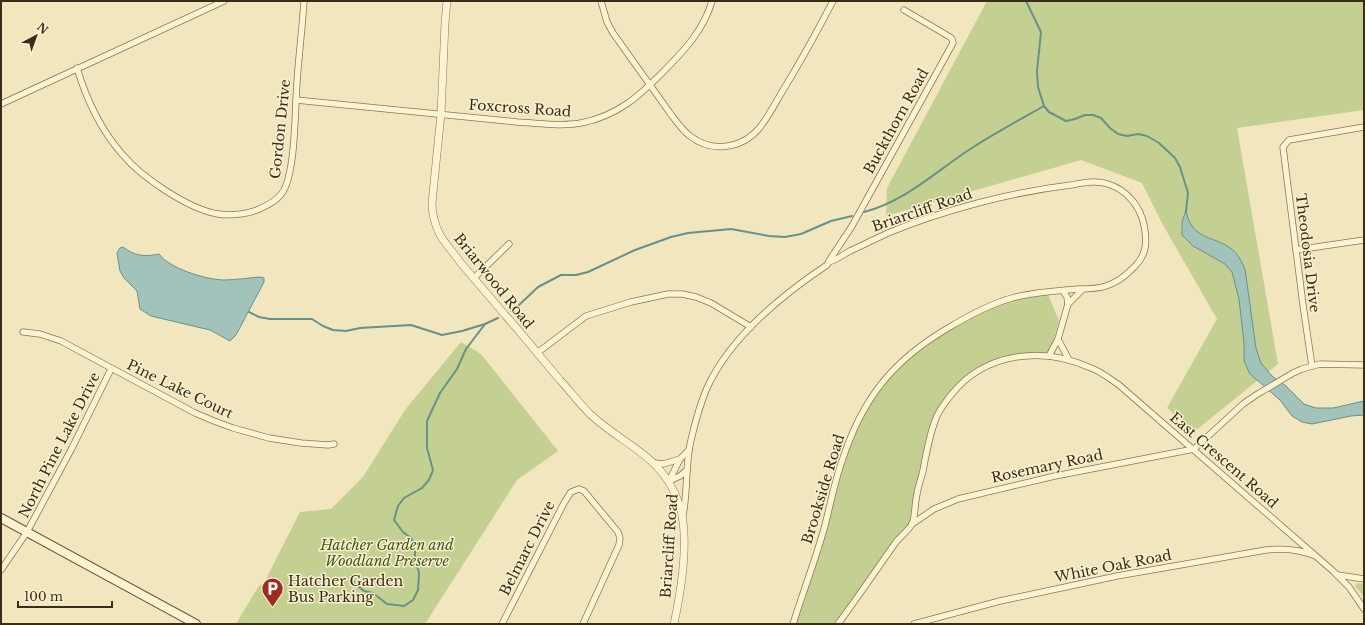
<svg xmlns="http://www.w3.org/2000/svg" width="1365" height="625" viewBox="0 0 1365 625" font-family="'Libre Baskerville',serif">
<style>
.green{fill:#c4d091}
.water{fill:#a2c3bc;stroke:#68918a}
.lines{fill:none;stroke-linecap:round;stroke-linejoin:round}
.stream{stroke:#68918a;stroke-width:2}
.minor-casing{stroke:#8b7655;stroke-width:7}
.tertiary-casing{stroke:#8b7655;stroke-width:8}
.secondary-casing{stroke:#6d5738;stroke-width:10}
.minor{stroke:#fcf3d2;stroke-width:5.5}
.tertiary{stroke:#fcf3d2;stroke-width:7}
.secondary{stroke:#fcf3d2;stroke-width:8}
.labels{text-anchor:middle;dominant-baseline:central;stroke-width:3;stroke-linejoin:round;paint-order:stroke}
.street-label{font-size:14px;fill:#392c1b;stroke:#f8f0ce}
.park-label{font-size:14px;font-style:italic;fill:#455820;stroke:#f8f0ce}
.poi-label{font-size:14px;fill:#392c1b;stroke:#f8f0ce;text-anchor:start}
</style>
<rect width="100%" height="100%" fill="#f2e6be"/>
<g class="green">
<polygon points="987,1 1364,1 1364,110 1237,128 1278,364 1194,432 1167,408 1217,319 1163,225 1142,183 1081,160 886,216 887,188"/>
<polygon points="1047,292 1059,321 1049,356 997,361 962,383 941,409 912,524 839,624 794,624 841,462 863,410 898,364 943,331 994,305"/>
<polygon points="461,342 481,354 558,451 517,480 425,624 236,624 258,587 265,581 300,512 331,509 363,477 405,410"/>
<polygon points="1357,583 1364,584 1364,597 1355,586"/>
</g>
<g class="water">
<path d="M1186 210C1191 243 1218 234 1236 253 1240 258 1242 263 1245 269L1256 348 1261 363 1272 376 1286 386 1304 404 1316 408H1333L1364 401V415L1351 416 1312 424 1302 422 1292 416 1280 400 1250 374 1244 361V343L1239 299 1232 272 1225 264 1193 246 1182 235V222Z"/>
<path d="M123 247C135 256 144 257 159 254 170 269 205 279 223 280 235 280 248 278 260 277L264 278V282L236 335 230 341 210 330 151 316 140 309 137 291 124 278 120 271 117 253 120 248Z"/>
</g>
<g class="lines">
<g class="stream">
<polyline points="1026,1 1041,32 1037,71 1038,87 1044,106 1049,112 1066,121 1075,119 1085,115 1093,115 1101,118 1110,128 1118,134 1127,136 1138,134 1147,136 1159,143 1175,158 1180,167 1188,193 1186,211"/>
<path d="M864 212C907 201 938 169 975 146 997 132 1021 119 1044 106"/>
<polyline points="511,311 517,307 538,287 561,275 576,275 588,272 635,250 671,237 688,233 731,229 769,236 785,237 801,234 831,221 852,216"/>
<polyline points="249,312 259,317 270,319 312,319 323,326 333,330 346,331 360,328 411,325 442,335 462,331 485,324 498,318"/>
<polyline points="351,576 354,583 364,591 373,593 387,604 404,606 413,600 418,590 419,573 415,559 415,545 411,538 403,532 394,520 398,506 404,498 422,488 429,480 433,470 427,448 427,421 440,393 457,369 466,349 485,324"/>
</g>
<defs>
<g id="minor">
<path d="M601 1 607 22 613 33 670 113C676 121 682 130 690 136 713 154 744 148 761 126 770 114 777 100 785 87 802 59 818 30 833 1"/>
<path d="M77 68C86 98 101 130 122 154 141 177 188 209 218 214 231 216 245 214 257 210 266 206 277 201 282 193 294 177 295 122 296 101 297 68 302 34 304 1"/>
<path d="M296 100 517 122C538 123 561 127 581 123 597 120 615 112 628 103 641 94 652 83 662 73 683 52 704 30 712 1"/>
<polyline points="1,104 224,1"/>
<polyline points="1296,250 1364,240"/>
<polyline points="829,261 852,226 953,43 952,39 950,37 904,10"/>
<polyline points="474,278 509,244"/>
<polyline points="1068,304 1083,289"/>
<polyline points="23,332 40,334 61,341 195,413 214,421 233,428 269,438 301,443 328,445 334,444"/>
<polyline points="1058,339 1069,360"/>
<polyline points="537,353 586,316 631,302 668,294 682,294 696,297 711,303 751,327"/>
<polyline points="1049,356 1058,339 1068,304 1067,297 1063,291"/>
<polyline points="1312,366 1303,305 1283,147 1289,140 1364,127"/>
<polyline points="655,463 663,464 680,459"/>
<polyline points="669,481 680,459 689,450"/>
<polyline points="669,481 680,476 687,470"/>
<path d="M683 515C688 491 685 465 691 440 695 423 700 404 707 388 730 337 782 295 827 265L829 262C836 260 843 255 850 251 863 245 875 239 888 233 943 210 1012 192 1071 185 1083 183 1096 180 1108 184 1127 190 1140 206 1144 225 1148 245 1146 257 1130 271 1123 278 1115 283 1106 286 1097 289 1088 289 1078 289 1056 291 1033 292 1012 298 990 304 968 316 948 328 892 361 862 399 842 461 834 483 830 507 824 529 815 561 803 592 793 624"/>
<polyline points="912,524 934,509 958,499 1055,476 1194,449 1243,404 1256,395 1293,373 1302,369 1320,364 1364,365"/>
<polyline points="1,570 27,532 72,448 111,369"/>
<polyline points="1338,575 1364,579"/>
<polyline points="502,624 564,503 571,492 579,489 584,491 618,532 620,538 619,545 583,624"/>
<path d="M838 624C858 597 877 569 896 542 900 537 910 529 912 524 915 519 915 501 917 494 918 487 921 479 923 471 926 454 929 437 935 421 938 411 945 403 951 395 985 352 1043 346 1091 368 1102 372 1110 379 1119 385L1333 571 1349 587 1364 609"/>
<path d="M914 624 1000 601 1117 576 1266 550C1283 548 1298 549 1313 555"/>
</g>
<path id="tertiary" d="M447 1 445 23 441 114 432 203C432 215 435 225 440 235 446 245 454 253 460 262 475 280 490 297 505 315 524 336 541 358 560 380 570 391 579 403 590 414 624 446 663 455 679 504 690 536 681 591 674 624"/>
<polyline id="secondary" points="1,518 196,624"/>
</defs>
<use href="#minor" class="minor-casing"/>
<use href="#tertiary" class="tertiary-casing"/>
<use href="#secondary" class="secondary-casing"/>
<use href="#minor" class="minor"/>
<use href="#tertiary" class="tertiary"/>
<use href="#secondary" class="secondary"/>
</g>
<defs>
<symbol id="parking-pin" viewBox="-11 -11 22 30"><path d="M0 17L-7.5 6A9.5 9.5 0 1 1 7.5 6Z" fill="#a02920" stroke="#f8f0ce"/><path d="M-3.5-5.5H1a3.5 3.5 0 0 1 0 7H-1V5.5H-3.5ZM-1-3.4V-.6H.8a1.4 1.4 0 0 0 0-2.8Z" fill="#fff"/></symbol>
</defs>
<g fill-rule="evenodd">
<use href="#parking-pin" x="260" y="576" width="25" height="34"/>
</g>
<g class="labels">
<g class="street-label">
<text transform="translate(520 108) rotate(4)">Foxcross Road</text>
<text transform="translate(896 121) rotate(-61)">Buckthorn Road</text>
<text transform="translate(280 129) rotate(-84)">Gordon Drive</text>
<text transform="translate(922 210) rotate(-19)">Briarcliff Road</text>
<text transform="translate(1308 253) rotate(83)">Theodosia Drive</text>
<text transform="translate(494 281) rotate(51)">Briarwood Road</text>
<text transform="translate(180 389) rotate(26)">Pine Lake Court</text>
<text transform="translate(59 445) rotate(-63)">North Pine Lake Drive</text>
<text transform="translate(1224 460) rotate(41)">East Crescent Road</text>
<text transform="translate(1047 466) rotate(-12)">Rosemary Road</text>
<text transform="translate(823 489) rotate(-73)">Brookside Road</text>
<text transform="translate(669 546) rotate(-86)">Briarcliff Road</text>
<text transform="translate(527 548) rotate(-63)">Belmarc Drive</text>
<text transform="translate(1113 566) rotate(-11)">White Oak Road</text>
</g>
<g class="park-label">
<text x="387" y="545">Hatcher Garden and<tspan x="387" dy="16">Woodland Preserve</tspan></text>
</g>
<g class="poi-label">
<text x="288" y="581">Hatcher Garden<tspan x="288" dy="16">Bus Parking</tspan></text>
</g>
</g>
<rect width="1365" height="625" fill="none" stroke="#392c1b" stroke-width="4"/>
<g transform="translate(36 36) rotate(41)" stroke="#f8f0ce" stroke-width="3" paint-order="stroke">
<path d="M0-3L7 15L0 10L-7 15Z" fill="#392c1b"/>
<text y="-6" font-size="11" font-weight="bold" text-anchor="middle" fill="#392c1b">N</text>
</g>
<path d="M18 601v6h94v-6" fill="none" stroke="#392c1b" stroke-width="2"/>
<text x="24" y="601" font-size="12" fill="#392c1b" stroke="#f8f0ce" stroke-width="3" paint-order="stroke">100 m</text>
</svg>
